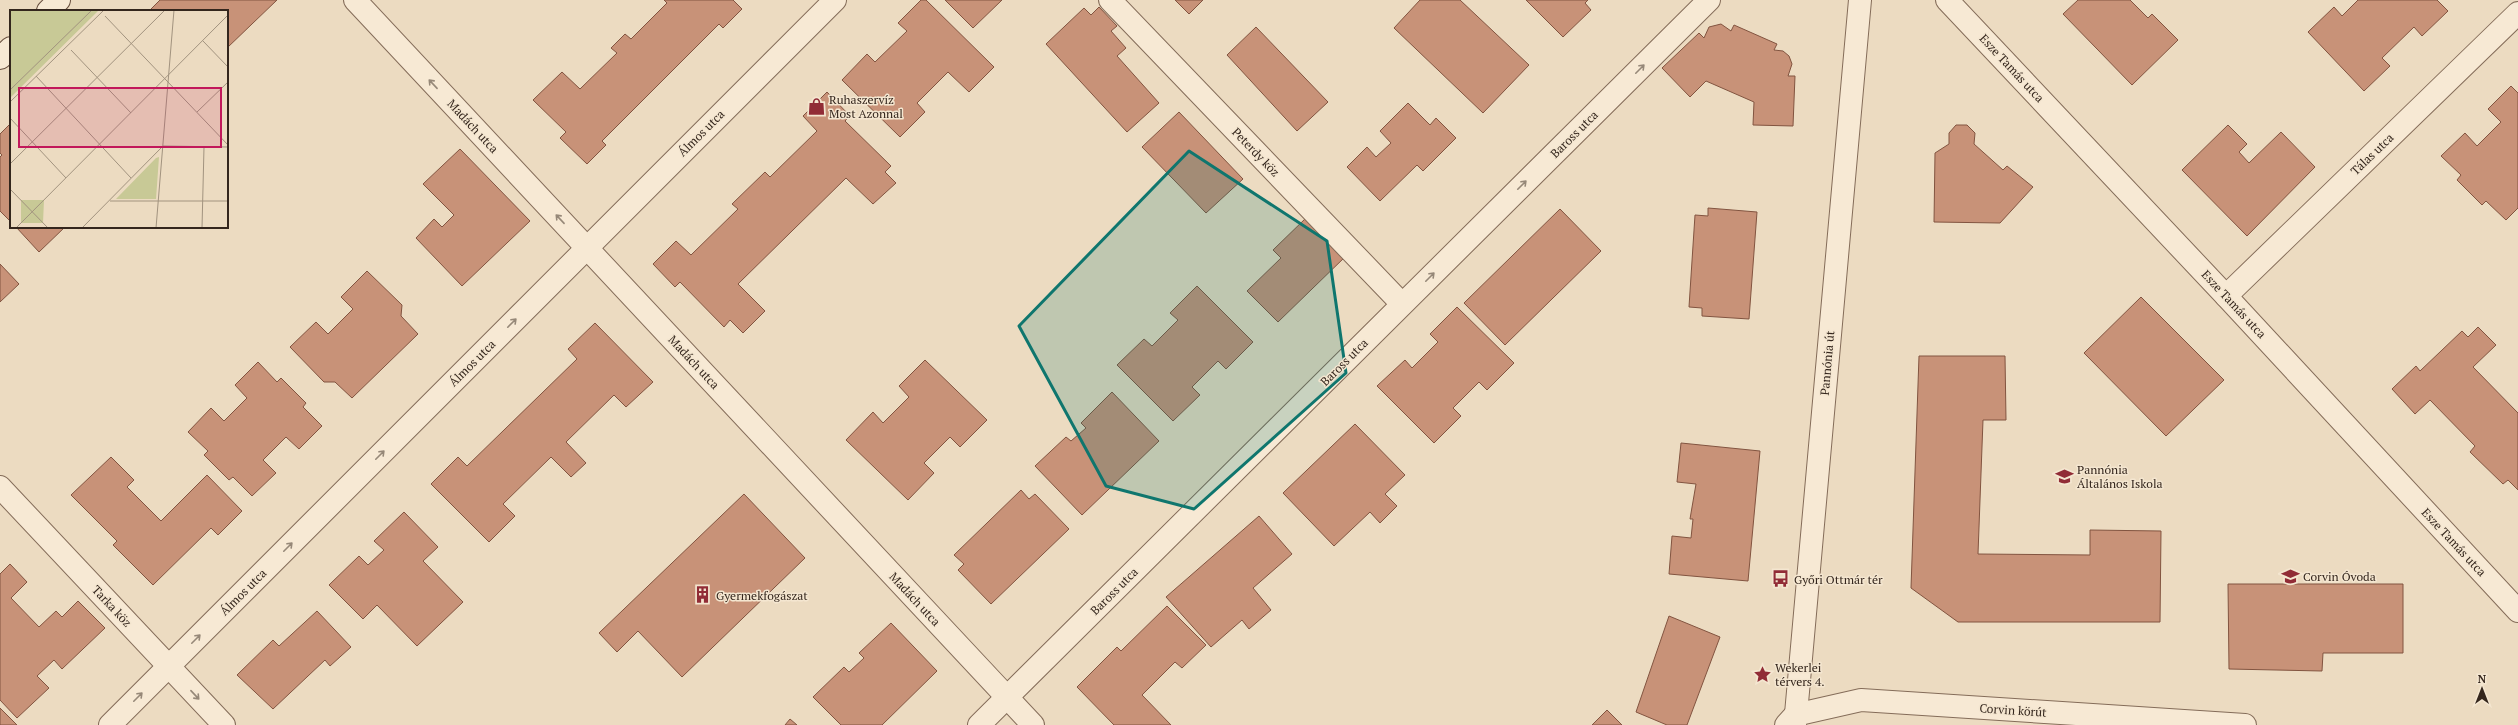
<svg xmlns="http://www.w3.org/2000/svg" width="2518" height="725" viewBox="0 0 2518 725" font-family="'PT Serif',serif">
<style>
.building{fill:#c89278;stroke:#825440}
.lines{fill:none;stroke-linecap:round;stroke-linejoin:round}
.minor-casing{stroke:#846c59;stroke-width:24}
.tertiary-casing{stroke:#846c59;stroke-width:24}
.secondary-casing{stroke:#664d3d;stroke-width:24}
.minor{stroke:#f7e9d4;stroke-width:22}
.tertiary{stroke:#f7e9d4;stroke-width:22}
.secondary{stroke:#f7e9d4;stroke-width:22}
.oneway{stroke:#968878}
.marked{fill:#0f766e;fill-opacity:0.2;stroke:#0f766e;stroke-width:3;stroke-linejoin:round}
.labels{text-anchor:middle;dominant-baseline:central;stroke-width:3;stroke-linejoin:round;paint-order:stroke}
.street-label{font-size:12px;fill:#34261d;stroke:#f4e6d0}
.poi-label{font-size:12px;fill:#34261d;stroke:#f4e6d0;text-anchor:start}
.inset-road{fill:none;stroke:#a2937f;stroke-width:1}
.view{fill:#c2185b;fill-opacity:0.15;stroke:#c2185b;stroke-width:2}
.inset-edge{fill:none;stroke:#34261d;stroke-width:2}
</style>
<rect width="100%" height="100%" fill="#ecdbc1"/>
<g class="building">
<polygon points="160,0 277,0 227,48 227,11 153,11 151,9"/>
<polygon points="664,0 733,0 742,9 723,28 719,24 602,141 606,145 587,164 560,138 566,132 533,100 562,72 580,89 617,53 611,48 625,34 631,39 667,3"/>
<polygon points="921,0 926,0 994,67 969,92 948,72 917,103 925,112 900,137 842,80 867,54 875,62 907,31 898,23"/>
<polygon points="945,0 1002,0 973,28"/>
<polygon points="1175,0 1203,0 1189,14"/>
<polygon points="1420,0 1460,0 1529,65 1483,113 1394,28"/>
<polygon points="1526,0 1588,0 1585,3 1591,10 1563,37"/>
<polygon points="2078,0 2130,0 2148,18 2152,14 2178,40 2132,85 2063,14"/>
<polygon points="2358,0 2437,0 2448,11 2422,36 2414,27 2382,58 2390,66 2364,91 2308,32 2334,7 2342,16"/>
<polygon points="1099,7 1117,26 1111,31 1126,48 1117,56 1159,103 1127,132 1046,44 1084,8 1091,15"/>
<polygon points="1721,24 1731,31 1734,25 1777,44 1774,50 1783,51 1789,56 1792,64 1788,76 1795,76 1793,126 1753,125 1754,102 1706,81 1690,97 1662,68 1699,33 1704,38 1709,27"/>
<polygon points="1256,27 1328,102 1297,131 1227,55"/>
<polygon points="2511,86 2518,93 2518,208 2506,220 2486,201 2482,205 2457,180 2461,175 2441,156 2465,133 2477,146 2501,122 2488,109"/>
<polygon points="827,92 850,116 845,121 891,166 885,172 896,183 873,204 846,178 738,284 765,311 743,333 730,320 724,327 680,282 675,287 653,264 676,241 691,255 738,209 732,204 765,172 770,177 817,131 803,116"/>
<polygon points="1408,103 1430,125 1436,118 1456,138 1423,171 1417,165 1380,201 1347,167 1367,147 1376,157 1391,143 1380,131"/>
<polygon points="1179,112 1243,179 1206,213 1142,147"/>
<polygon points="11,123 11,222 0,211 0,157 2,155 0,153 0,134"/>
<polygon points="1956,125 1967,125 1975,133 1974,144 2003,170 2007,166 2033,187 2000,223 1934,222 1935,153 1949,144 1949,133"/>
<polygon points="2228,125 2247,144 2239,152 2249,163 2281,132 2315,167 2247,236 2182,170"/>
<polygon points="460,149 530,221 462,286 416,238 434,219 442,227 454,215 423,184"/>
<polygon points="1708,208 1757,212 1749,319 1702,316 1702,308 1689,307 1695,215 1708,216"/>
<polygon points="1560,209 1601,251 1505,345 1464,303"/>
<polygon points="1307,217 1346,256 1278,322 1247,291 1281,258 1273,250"/>
<polygon points="16,227 65,227 39,252"/>
<polygon points="0,264 19,284 0,302"/>
<polygon points="367,271 402,305 401,316 418,334 352,398 335,382 324,382 290,347 316,322 328,334 353,309 341,297"/>
<polygon points="1197,286 1253,342 1226,369 1218,361 1192,387 1200,395 1173,421 1117,365 1144,339 1152,346 1178,320 1170,313"/>
<polygon points="2141,297 2224,380 2166,436 2084,353"/>
<polygon points="1457,307 1514,363 1487,390 1479,382 1453,408 1461,416 1434,443 1377,386 1405,360 1412,368 1438,342 1430,334"/>
<polygon points="595,323 653,382 626,407 614,395 566,442 586,463 571,477 551,457 503,504 515,516 489,542 431,484 458,457 467,466 577,359 568,349"/>
<polygon points="2478,327 2496,345 2473,367 2518,413 2518,490 2508,480 2503,484 2470,452 2475,446 2430,400 2415,414 2392,389 2416,366 2420,371 2462,331 2468,337"/>
<polygon points="1919,356 2005,356 2006,420 1983,420 1978,554 2090,555 2090,530 2161,531 2160,622 1958,622 1911,588"/>
<polygon points="925,360 987,420 960,447 950,437 924,463 934,473 908,500 846,440 873,412 883,423 909,397 899,386"/>
<polygon points="258,362 277,382 281,378 306,403 303,407 322,426 299,449 286,437 263,460 276,473 252,496 233,477 229,480 204,455 208,451 188,432 211,408 224,421 247,398 235,385"/>
<polygon points="1112,392 1159,441 1082,515 1035,466 1066,437 1071,441 1086,428 1081,423"/>
<polygon points="1355,424 1405,475 1385,494 1397,506 1380,523 1370,512 1334,546 1283,493"/>
<polygon points="1681,443 1760,451 1748,581 1669,574 1672,536 1691,538 1693,519 1690,519 1696,484 1677,482"/>
<polygon points="111,457 134,480 127,487 161,521 207,475 242,511 218,535 211,528 153,585 113,545 117,541 71,495"/>
<polygon points="1021,490 1029,499 1035,494 1069,529 991,604 958,570 964,564 954,555"/>
<polygon points="744,494 805,558 682,677 638,631 617,652 599,633"/>
<polygon points="404,512 438,547 423,561 463,602 417,646 377,605 363,619 329,585 359,556 368,565 384,550 374,541"/>
<polygon points="1259,516 1292,554 1253,588 1271,610 1249,629 1242,620 1211,647 1166,597"/>
<polygon points="10,564 27,582 11,598 39,627 56,611 62,617 78,601 105,628 62,669 54,660 37,676 49,688 17,718 0,700 0,574"/>
<polygon points="2228,584 2403,584 2403,653 2323,653 2322,671 2229,669"/>
<polygon points="1167,606 1206,645 1182,668 1175,662 1142,695 1171,725 1114,725 1077,687 1117,647 1121,651"/>
<polygon points="317,611 351,647 330,666 325,660 273,709 237,675 273,640 279,646"/>
<polygon points="1669,616 1720,637 1687,725 1667,725 1636,712"/>
<polygon points="891,623 937,671 882,725 841,725 813,697 844,667 849,672 864,658 859,653"/>
<polygon points="0,708 17,725 0,725"/>
<polygon points="1607,710 1622,725 1592,725"/>
<polygon points="790,719 797,725 785,725"/>
</g>
<g class="lines">
<defs>
<g id="minor">
<polyline points="355,0 1033,725"/>
<polyline points="1110,0 1402,304"/>
<polyline points="1947,0 2226,296 2518,611"/>
<polyline points="2226,296 2518,13"/>
<polyline points="0,487 224,725"/>
<polyline points="110,725 835,0"/>
<polyline points="979,725 1709,0"/>
<polyline points="1786,725 1795,715 1861,700 2245,725"/>
</g>
<polyline id="tertiary" points="1795,725 1860,0"/>
<g id="secondary">
<polyline points="48,11 59,0"/>
<polyline points="0,58 11,48"/>
</g>
</defs>
<use href="#minor" class="minor-casing"/>
<use href="#tertiary" class="tertiary-casing"/>
<use href="#secondary" class="secondary-casing"/>
<use href="#minor" class="minor"/>
<use href="#tertiary" class="tertiary"/>
<use href="#secondary" class="secondary"/>
</g>
<defs><path id="oneway-shaft" d="M-6 0H5M1.5-3L5.5 0L1.5 3" fill="none" stroke-width="1.6" stroke-linecap="round" stroke-linejoin="round"/></defs>
<g class="oneway">
<use href="#oneway-shaft" transform="translate(1640 69) rotate(-45)"/>
<use href="#oneway-shaft" transform="translate(433 84) rotate(-133)"/>
<use href="#oneway-shaft" transform="translate(1522 185) rotate(-45)"/>
<use href="#oneway-shaft" transform="translate(560 219) rotate(-133)"/>
<use href="#oneway-shaft" transform="translate(1430 277) rotate(-45)"/>
<use href="#oneway-shaft" transform="translate(512 323) rotate(-45)"/>
<use href="#oneway-shaft" transform="translate(380 455) rotate(-45)"/>
<use href="#oneway-shaft" transform="translate(288 547) rotate(-45)"/>
<use href="#oneway-shaft" transform="translate(196 639) rotate(-45)"/>
<use href="#oneway-shaft" transform="translate(195 695) rotate(47)"/>
<use href="#oneway-shaft" transform="translate(138 697) rotate(-45)"/>
</g>
<path class="marked" d="M1189 151 1327 241 1346 373 1194 509 1106 486 1019 326Z"/>
<defs>
<symbol id="shop-bare" viewBox="-9 -9 18 18"><path d="M-5-2.5h2.3a2.7 3.5 0 0 1 5.4 0H5L5.5 6h-11ZM-1.5-2.5h3a1.5 2.3 0 0 0-3 0Z" fill="#912c36" stroke="#f4e6d0" stroke-width="2.5" paint-order="stroke"/></symbol>
<symbol id="school-bare" viewBox="-9 -9 18 18"><path d="M0-5L7-2L0 1L-7-2ZM-4 1L0 2.5L4 1V4Q0 6-4 4Z" fill="#912c36" stroke="#f4e6d0" stroke-width="2.5" paint-order="stroke"/></symbol>
<symbol id="bus-bare" viewBox="-9 -9 18 18"><path d="M-5-6H5V4H4V6H2V4H-2V6H-4V4H-5ZM-3.5-4V0h7V-4ZM-3.5 1.2v1.5H-2V1.2ZM2 1.2v1.5H3.5V1.2Z" fill="#912c36" stroke="#f4e6d0" stroke-width="2.5" paint-order="stroke"/></symbol>
<symbol id="building-bare" viewBox="-9 -9 18 18"><path d="M-4-6H4V6H1V3H-1V6H-4ZM-2.5-4.3h1.7v1.8h-1.7ZM.8-4.3h1.7v1.8H.8ZM-2.5-1h1.7V.8h-1.7ZM.8-1h1.7V.8H.8Z" fill="#912c36" stroke="#f4e6d0" stroke-width="2.5" paint-order="stroke"/></symbol>
<symbol id="sight-bare" viewBox="-9 -9 18 18"><path d="M0-6L1.8-2.2L6-1.7L2.9 1.2L3.7 5.4L0 3.3L-3.7 5.4L-2.9 1.2L-6-1.7L-1.8-2.2Z" fill="#912c36" stroke="#f4e6d0" stroke-width="2.5" paint-order="stroke"/></symbol>
</defs>
<g fill-rule="evenodd">
<use href="#shop-bare" x="804" y="94" width="25" height="25"/>
<use href="#school-bare" x="2052" y="464" width="25" height="25"/>
<use href="#school-bare" x="2278" y="564" width="25" height="25"/>
<use href="#bus-bare" x="1768" y="566" width="25" height="25"/>
<use href="#building-bare" x="690" y="582" width="25" height="25"/>
<use href="#sight-bare" x="1750" y="662" width="25" height="25"/>
</g>
<g class="labels">
<g class="street-label">
<text transform="translate(2012 68) rotate(47)">Esze Tamás utca</text>
<text transform="translate(473 126) rotate(47)">Madách utca</text>
<text transform="translate(701 133) rotate(-45)">Álmos utca</text>
<text transform="translate(1574 134) rotate(-45)">Baross utca</text>
<text transform="translate(1256 152) rotate(46)">Peterdy köz</text>
<text transform="translate(2372 154) rotate(-44)">Tálas utca</text>
<text transform="translate(2234 304) rotate(47)">Esze Tamás utca</text>
<text transform="translate(694 362) rotate(47)">Madách utca</text>
<text transform="translate(1344 362) rotate(-45)">Baross utca</text>
<text transform="translate(472 363) rotate(-45)">Álmos utca</text>
<text transform="translate(1827 363) rotate(-85)">Pannónia út</text>
<text transform="translate(2454 542) rotate(47)">Esze Tamás utca</text>
<text transform="translate(1114 591) rotate(-45)">Baross utca</text>
<text transform="translate(243 592) rotate(-45)">Álmos utca</text>
<text transform="translate(915 599) rotate(47)">Madách utca</text>
<text transform="translate(112 606) rotate(47)">Tarka köz</text>
<text transform="translate(2013 710) rotate(4)">Corvin körút</text>
</g>
<g class="poi-label">
<text x="829" y="99">Ruhaszervíz<tspan x="829" dy="14">Most Azonnal</tspan></text>
<text x="2077" y="469">Pannónia<tspan x="2077" dy="14">Általános Iskola</tspan></text>
<text x="2303" y="576">Corvin Óvoda</text>
<text x="1794" y="579">Győri Ottmár tér</text>
<text x="716" y="595">Gyermekfogászat</text>
<text x="1775" y="667">Wekerlei<tspan x="1775" dy="14">térvers 4.</tspan></text>
</g>
</g>
<g transform="translate(10 10)">
<rect width="218" height="218" fill="#ecdbc1"/>
<path d="M0 0H89L0 88ZM149 147 146 189H106L146 148ZM11 190H34L33 213H11Z" fill="#c8c996"/>
<path class="inset-road" d="M95 6 218 135M193 31 218 57M61 40 121 103M26 66 121 168M0 80 82 0M0 92 94 0M187 102 218 72M0 108 56 168M0 154 155 0M0 179 38 218M100 191H218M6 218 218 5M72 218 153 136 218 137M146 218 164 0M192 218 194 137"/>
<path class="view" d="M9 78H211V137H9Z"/>
<rect width="218" height="218" class="inset-edge"/>
</g>
<g transform="translate(2482 689)" stroke="#f4e6d0" stroke-width="3" paint-order="stroke">
<path d="M0-3L7 15L0 10L-7 15Z" fill="#34261d"/>
<text y="-6" font-size="11" font-weight="bold" text-anchor="middle" fill="#34261d">N</text>
</g>
</svg>
